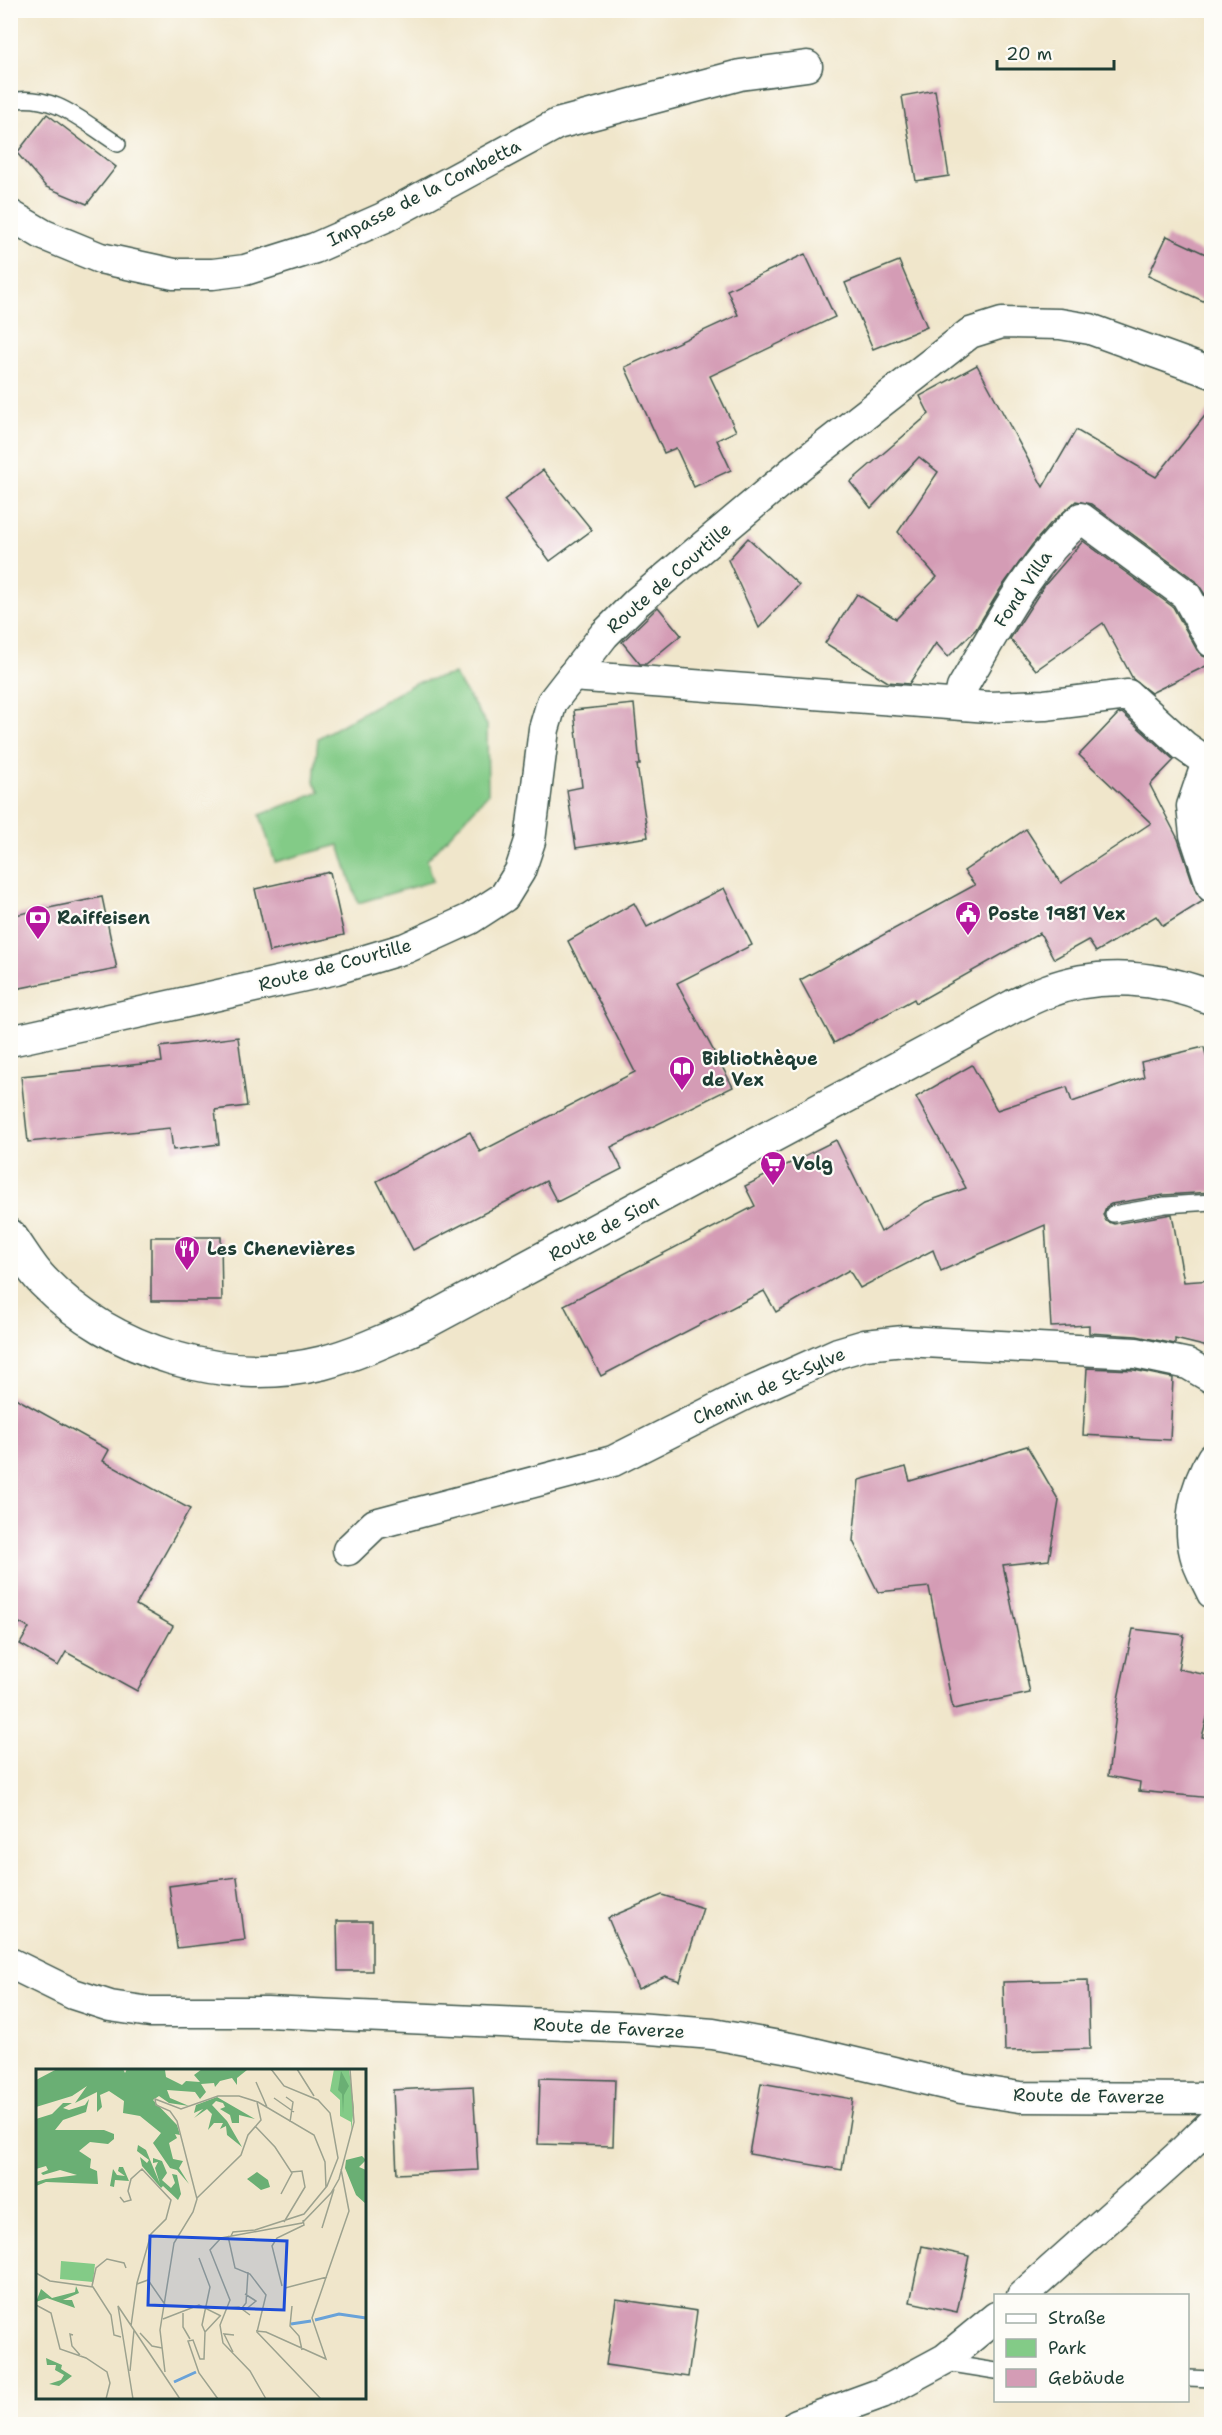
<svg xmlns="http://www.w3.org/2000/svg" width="1222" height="2435" viewBox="0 0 1222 2435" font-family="'Shantell Sans',sans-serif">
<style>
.green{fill:#83cb87;stroke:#51845e;stroke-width:1.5}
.building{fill:#d49cb5}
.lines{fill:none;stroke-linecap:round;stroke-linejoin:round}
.service-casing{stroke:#3e564b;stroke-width:18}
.minor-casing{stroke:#3e564b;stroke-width:33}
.secondary-casing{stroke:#3e564b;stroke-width:36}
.service{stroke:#fff;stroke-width:15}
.minor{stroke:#fff;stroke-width:30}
.secondary{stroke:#fff;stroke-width:33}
.labels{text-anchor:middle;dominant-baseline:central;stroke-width:4.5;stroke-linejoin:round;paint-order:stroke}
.street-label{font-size:18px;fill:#1f3d34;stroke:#fdfcf7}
.poi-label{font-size:18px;font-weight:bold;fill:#1f3d34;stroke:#fdfcf7;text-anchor:start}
.inset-river{fill:none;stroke:#69a2d8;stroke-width:3}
.inset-road{fill:none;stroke:#9ca28f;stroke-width:1.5}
.view{fill:#1d4ed8;fill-opacity:0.15;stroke:#1d4ed8;stroke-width:3}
.inset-edge{fill:none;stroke:#1f3d34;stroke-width:3}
</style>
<rect width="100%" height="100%" fill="#fdfcf7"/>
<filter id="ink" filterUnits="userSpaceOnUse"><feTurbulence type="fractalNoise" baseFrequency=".0167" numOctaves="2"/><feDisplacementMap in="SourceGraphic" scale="12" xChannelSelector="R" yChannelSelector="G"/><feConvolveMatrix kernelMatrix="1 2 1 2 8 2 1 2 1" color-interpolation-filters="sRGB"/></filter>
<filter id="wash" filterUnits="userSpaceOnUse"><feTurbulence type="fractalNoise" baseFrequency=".008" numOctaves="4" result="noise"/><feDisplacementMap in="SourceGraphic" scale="24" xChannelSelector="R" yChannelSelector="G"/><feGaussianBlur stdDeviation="1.35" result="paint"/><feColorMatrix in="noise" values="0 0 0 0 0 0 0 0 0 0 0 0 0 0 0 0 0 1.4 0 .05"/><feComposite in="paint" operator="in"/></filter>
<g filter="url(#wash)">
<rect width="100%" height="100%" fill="#f0e6cb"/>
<polygon class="green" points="454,674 487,725 488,794 427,860 433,881 358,903 339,845 275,862 260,815 320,792 314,782 318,738 415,683"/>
<g id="blocks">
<g class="building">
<polygon points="935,90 949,176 916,181 902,96"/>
<polygon points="47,114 116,167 87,204 46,187 17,153"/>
<polygon points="1167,236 1212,257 1212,305 1148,276"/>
<polygon points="805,254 835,317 710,376 736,431 717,440 731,470 694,487 676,448 664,453 625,367 738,315 727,290"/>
<polygon points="899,261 927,327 873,349 845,283"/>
<polygon points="977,365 1043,487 1076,430 1156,477 1212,407 1212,605 1196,581 1091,504 1076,501 1050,524 1032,545 1001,588 976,629 948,657 936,643 909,684 888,682 825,643 857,594 896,619 937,577 898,532 938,472 919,457 871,508 850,482 929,414 920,396"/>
<polygon points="543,470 592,530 550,561 504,500"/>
<polygon points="748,538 799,585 759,628 728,560"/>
<polygon points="1083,541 1173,607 1197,650 1203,656 1212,659 1212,663 1151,693 1133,679 1103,623 1036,670 1010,639 1044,586"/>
<polygon points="658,607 681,635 646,664 640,664 622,642"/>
<polygon points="634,704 640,765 637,765 648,837 576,848 567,790 582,787 574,710"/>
<polygon points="1122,713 1174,760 1150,785 1178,839 1196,892 1203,901 1163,926 1156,916 1096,952 1088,940 1054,959 1040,933 916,1003 914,999 834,1043 800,980 975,885 964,871 1026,829 1061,883 1151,823 1079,755 1118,714"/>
<polygon points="330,872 344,935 269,952 255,889"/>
<polygon points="724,888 752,945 677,983 733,1087 611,1147 622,1169 557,1202 546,1181 413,1250 377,1181 470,1132 480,1152 635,1072 568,941 634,903 647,927"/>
<polygon points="102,897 117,969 10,990 10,916"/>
<polygon points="238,1037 247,1106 215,1110 219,1144 173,1150 170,1128 28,1142 21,1076 162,1062 160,1047"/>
<polygon points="1204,1047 1212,1079 1212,1192 1164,1195 1111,1204 1106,1207 1103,1215 1106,1221 1114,1224 1172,1214 1184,1282 1212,1280 1212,1348 1175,1339 1175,1344 1137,1336 1089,1333 1089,1325 1051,1327 1045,1225 941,1271 933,1250 860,1288 849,1270 776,1312 764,1291 601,1376 564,1305 755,1206 745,1186 836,1140 881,1232 926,1202 966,1188 916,1097 972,1065 997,1110 1067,1087 1072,1102 1144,1077 1141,1062"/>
<polygon points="151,1237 221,1237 222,1301 151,1301"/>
<polygon points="1087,1368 1134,1370 1173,1378 1170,1440 1083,1435"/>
<polygon points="10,1395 109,1450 103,1461 190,1509 136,1605 173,1626 137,1691 66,1652 58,1666 20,1644 29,1628 10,1618"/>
<polygon points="1027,1446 1059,1501 1049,1560 1003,1565 1030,1693 953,1709 929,1587 878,1592 853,1541 859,1480 906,1467 910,1481"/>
<polygon points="1133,1629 1184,1635 1178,1669 1212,1676 1212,1699 1202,1737 1212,1739 1212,1798 1139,1791 1140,1782 1108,1776 1118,1699"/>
<polygon points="237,1877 245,1940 177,1948 169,1886"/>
<polygon points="662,1895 703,1908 680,1981 665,1976 638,1989 608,1918"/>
<polygon points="337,1921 372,1921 372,1971 338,1971"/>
<polygon points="1088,1980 1090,2049 1005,2051 1003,1982"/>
<polygon points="540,2078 615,2080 613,2146 538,2144"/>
<polygon points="761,2083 853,2099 842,2170 749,2154"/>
<polygon points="473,2086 478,2170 397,2174 393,2090"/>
<polygon points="922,2246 969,2256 957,2312 910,2302"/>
<polygon points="616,2299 697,2311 688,2377 606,2365"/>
</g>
</g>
</g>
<g filter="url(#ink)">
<use href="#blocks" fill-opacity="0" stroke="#3e564b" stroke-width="1.5"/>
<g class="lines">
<defs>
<g id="service">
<path d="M10 101C54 92 83 122 118 144"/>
<polyline points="1113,1214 1165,1205 1212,1202"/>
<polyline points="945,2359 952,2364 996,2371"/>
<polyline points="1188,2378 1212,2379"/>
</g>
<g id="minor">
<polyline points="10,215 44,235 100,258 174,274 213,274 245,270 315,248 383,218 557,124 740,75 807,66"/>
<polyline points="572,676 989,707 1045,705 1128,695 1184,746 1207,762"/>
<path d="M959 703 962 688C997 628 1029 564 1081 518L1186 595 1212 642"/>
<polyline points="1212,756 1207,762 1192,806 1195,835 1212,887"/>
<polyline points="10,1041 336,969 406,948 470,919 504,897 520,871 530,841 544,729 552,702 604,635 637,602 798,467 970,333 1002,323 1060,324 1090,329 1212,373"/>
<path d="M1212 1458C1195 1486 1187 1522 1195 1554 1198 1567 1206 1580 1212 1593"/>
<polyline points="348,1550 375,1524 613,1461 744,1395 838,1353 865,1345 904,1341 1136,1353 1188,1364 1212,1378"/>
<polyline points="10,1963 73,1994 110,2006 150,2012 267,2012 637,2028 713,2034 801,2050 961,2088 1020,2097 1212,2098"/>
<polyline points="1022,2296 1176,2158 1212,2123"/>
<polyline points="797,2424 882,2393 945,2359 996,2317"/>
</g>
<path id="secondary" d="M10 1236C21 1251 30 1268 43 1281 112 1352 225 1387 322 1363 356 1354 388 1339 420 1325L1014 1006C1025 1001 1036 995 1048 991 1100 971 1161 977 1212 998"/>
</defs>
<use href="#service" class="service-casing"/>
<use href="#minor" class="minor-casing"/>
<use href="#secondary" class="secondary-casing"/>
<use href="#service" class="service"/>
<use href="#minor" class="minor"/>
<use href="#secondary" class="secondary"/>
</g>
</g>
<defs>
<symbol id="civic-pin" viewBox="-11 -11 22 30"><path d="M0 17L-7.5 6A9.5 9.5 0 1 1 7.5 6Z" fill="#b5179e" stroke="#fdfcf7"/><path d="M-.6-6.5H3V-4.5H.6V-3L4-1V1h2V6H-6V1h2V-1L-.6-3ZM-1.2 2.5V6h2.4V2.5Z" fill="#fff"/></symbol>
<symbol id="bank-pin" viewBox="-11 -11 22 30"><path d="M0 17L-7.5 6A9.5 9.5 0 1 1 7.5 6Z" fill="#b5179e" stroke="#fdfcf7"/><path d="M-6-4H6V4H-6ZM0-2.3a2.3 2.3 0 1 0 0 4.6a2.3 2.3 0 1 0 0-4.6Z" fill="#fff"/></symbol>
<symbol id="library-pin" viewBox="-11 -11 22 30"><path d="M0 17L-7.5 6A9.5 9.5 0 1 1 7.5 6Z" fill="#b5179e" stroke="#fdfcf7"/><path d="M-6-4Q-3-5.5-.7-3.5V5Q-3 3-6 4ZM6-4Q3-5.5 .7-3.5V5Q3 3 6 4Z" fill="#fff"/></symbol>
<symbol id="supermarket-pin" viewBox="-11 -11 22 30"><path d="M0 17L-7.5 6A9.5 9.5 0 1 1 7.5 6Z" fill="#b5179e" stroke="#fdfcf7"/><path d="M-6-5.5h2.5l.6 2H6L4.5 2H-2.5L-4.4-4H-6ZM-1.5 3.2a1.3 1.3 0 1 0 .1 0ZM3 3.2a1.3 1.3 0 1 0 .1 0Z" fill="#fff"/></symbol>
<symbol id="restaurant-pin" viewBox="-11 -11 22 30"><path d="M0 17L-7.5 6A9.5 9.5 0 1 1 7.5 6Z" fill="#b5179e" stroke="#fdfcf7"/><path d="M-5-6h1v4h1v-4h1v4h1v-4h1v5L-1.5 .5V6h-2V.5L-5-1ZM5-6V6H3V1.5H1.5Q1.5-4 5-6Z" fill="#fff"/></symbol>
</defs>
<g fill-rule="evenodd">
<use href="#civic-pin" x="953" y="899" width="30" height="40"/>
<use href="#bank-pin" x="23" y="903" width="30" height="40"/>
<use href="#library-pin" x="667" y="1054" width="30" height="40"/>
<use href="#supermarket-pin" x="758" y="1149" width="30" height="40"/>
<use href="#restaurant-pin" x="172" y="1234" width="30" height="40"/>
</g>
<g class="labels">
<g class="street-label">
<text transform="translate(424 193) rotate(-27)">Impasse de la Combetta</text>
<text transform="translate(669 578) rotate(-41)">Route de Courtille</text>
<text transform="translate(1023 589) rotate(-56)">Fond Villa</text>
<text transform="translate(335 965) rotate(-15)">Route de Courtille</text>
<text transform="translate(604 1228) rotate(-28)">Route de Sion</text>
<text transform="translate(769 1386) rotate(-24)">Chemin de St-Sylve</text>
<text transform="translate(609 2028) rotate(3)">Route de Faverze</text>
<text transform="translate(1089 2096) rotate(1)">Route de Faverze</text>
</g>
<g class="poi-label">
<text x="988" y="914">Poste 1981 Vex</text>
<text x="57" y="918">Raiffeisen</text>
<text x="702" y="1059">Bibliothèque<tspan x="702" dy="21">de Vex</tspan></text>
<text x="792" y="1164">Volg</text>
<text x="207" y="1249">Les Chenevières</text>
</g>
</g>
<g transform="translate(36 2069)">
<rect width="330" height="330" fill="#f0e6cb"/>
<path d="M298 0H313L318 39 315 62V53L304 47V31L294 22ZM25 192 59 195 57 213 24 210Z" fill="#83cb87"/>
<path d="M21 0H87L89 4 91 0 129 1 130 8 146 16 150 12 164 13 158 6 166 0 211 1 201 9V16L196 9 184 12 179 18 178 14 165 15 170 23 164 30 159 23 131 21 134 29 153 37 133 34 123 27 117 31 141 56 144 66 139 65 141 69 133 74 137 90 147 92 143 99 153 115 141 101 134 99 117 74 125 64 104 47 87 44 88 32 73 22 64 26 66 38 61 43V23L39 34 51 17 36 27 0 38V11ZM305 2 313 17 308 26 307 45 306 25 302 21ZM181 28 219 50 203 46V54H196L194 46 184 40 189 38 187 34 180 32 176 36 191 52 206 78 191 66 190 57 184 60 187 54H178L172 61 176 45 171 40 158 49 167 40 158 44 160 36ZM53 30 50 43 27 51 19 61H68L78 65V70L72 75 54 73 43 82 55 90 54 99 61 102 62 115 10 113 0 117V113L10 110 41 106 24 101 7 106 5 104 12 101 10 97 0 100V50L16 45 27 34H36L27 39 33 41 49 36ZM102 76 110 81 124 115 119 99 122 93 117 94V89L126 92 131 104 126 111 135 119 139 114 136 105 141 106 145 125 142 131 127 117 125 119 106 97 104 88 111 94 113 91 101 82ZM326 87 330 91 323 98 330 101V135L320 126 309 99 310 91ZM83 98H87L93 112 79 111 78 118 74 117 77 100 81 106 89 107 82 102ZM221 103 232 111 234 118 225 121 211 110ZM40 217 43 224 27 231H36L39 239 11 229 0 233 5 220 16 229 39 223ZM10 289 26 296 25 300 36 307 23 317 13 315 25 311 28 306 19 301 20 296H11Z" fill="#6aaf74"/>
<path class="inset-river" d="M279 251 303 245 330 249M255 255 275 252M138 313 160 303"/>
<path class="inset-road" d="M261 0 278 27M220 13 231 38M250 28 257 33 254 53M238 29 258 43M219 57 239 78 256 104 245 125M84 128 88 133 95 131 92 122 95 110 106 100 135 131 130 150 115 165 101 214 95 257M161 129 205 86 212 66 225 51 221 33M248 153 269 118 266 102 255 103M286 159 298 120M192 167 199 199 214 205 230 226 221 263 285 330M195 167 197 163 219 161 268 145 291 117 302 89 294 44 282 31 248 17 235 0M163 189 174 218 166 256 169 263M0 204 14 212 57 218 75 246 78 266 85 268M101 215 112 211 130 237M56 217 60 199 71 190 88 194 90 199M246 217 236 177 241 169 268 156 267 151M249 219 291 208M0 236 15 244 24 280 50 289 71 303 74 314 70 330M256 237 254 257 263 267 266 281M192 239 203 238 214 246M206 239 210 234 212 203M209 241 220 232 209 225M147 244V258L154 270M127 250 163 236 185 247M220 262 230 263 290 290 276 249 313 142 305 100M104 264 116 277 126 279M37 266 34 265 36 277 44 286M197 283 188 265 198 266M94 302 98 261M129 303 124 261 138 174 157 143 161 130 141 52 134 42 120 36 119 30 145 40 182 27H203L222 33 278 66 289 93 290 119M97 330 82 237 144 330M182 330 163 304 152 272 157 271 164 290H168L169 263 184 247M230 330 214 302 187 274 184 256 194 231 174 181 185 169 266 154 295 124 303 110 318 53 314 0"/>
<path class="view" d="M114 167 251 172 248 241 112 236Z"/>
<rect width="330" height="330" class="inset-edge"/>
</g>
<rect width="1222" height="2435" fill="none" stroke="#fdfcf7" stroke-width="36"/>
<rect x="994" y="2294" width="195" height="108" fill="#fdfcf7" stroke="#a4b0a9" stroke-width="1.5"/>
<rect x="1006" y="2314" width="30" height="9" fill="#ffffff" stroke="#a4b0a9" stroke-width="1.5"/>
<text x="1048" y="2324" font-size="18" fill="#1f3d34">Straße</text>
<rect x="1006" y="2339" width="30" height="18" fill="#83cb87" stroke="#a4b0a9" stroke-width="1.5"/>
<text x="1048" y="2354" font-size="18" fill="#1f3d34">Park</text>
<rect x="1006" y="2369" width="30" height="18" fill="#d49cb5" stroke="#a4b0a9" stroke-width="1.5"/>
<text x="1048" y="2384" font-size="18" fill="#1f3d34">Gebäude</text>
<path d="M997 60v9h117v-9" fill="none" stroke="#1f3d34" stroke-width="3"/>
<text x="1006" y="60" font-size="18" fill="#1f3d34" stroke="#fdfcf7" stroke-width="4.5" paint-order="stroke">20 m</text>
</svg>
